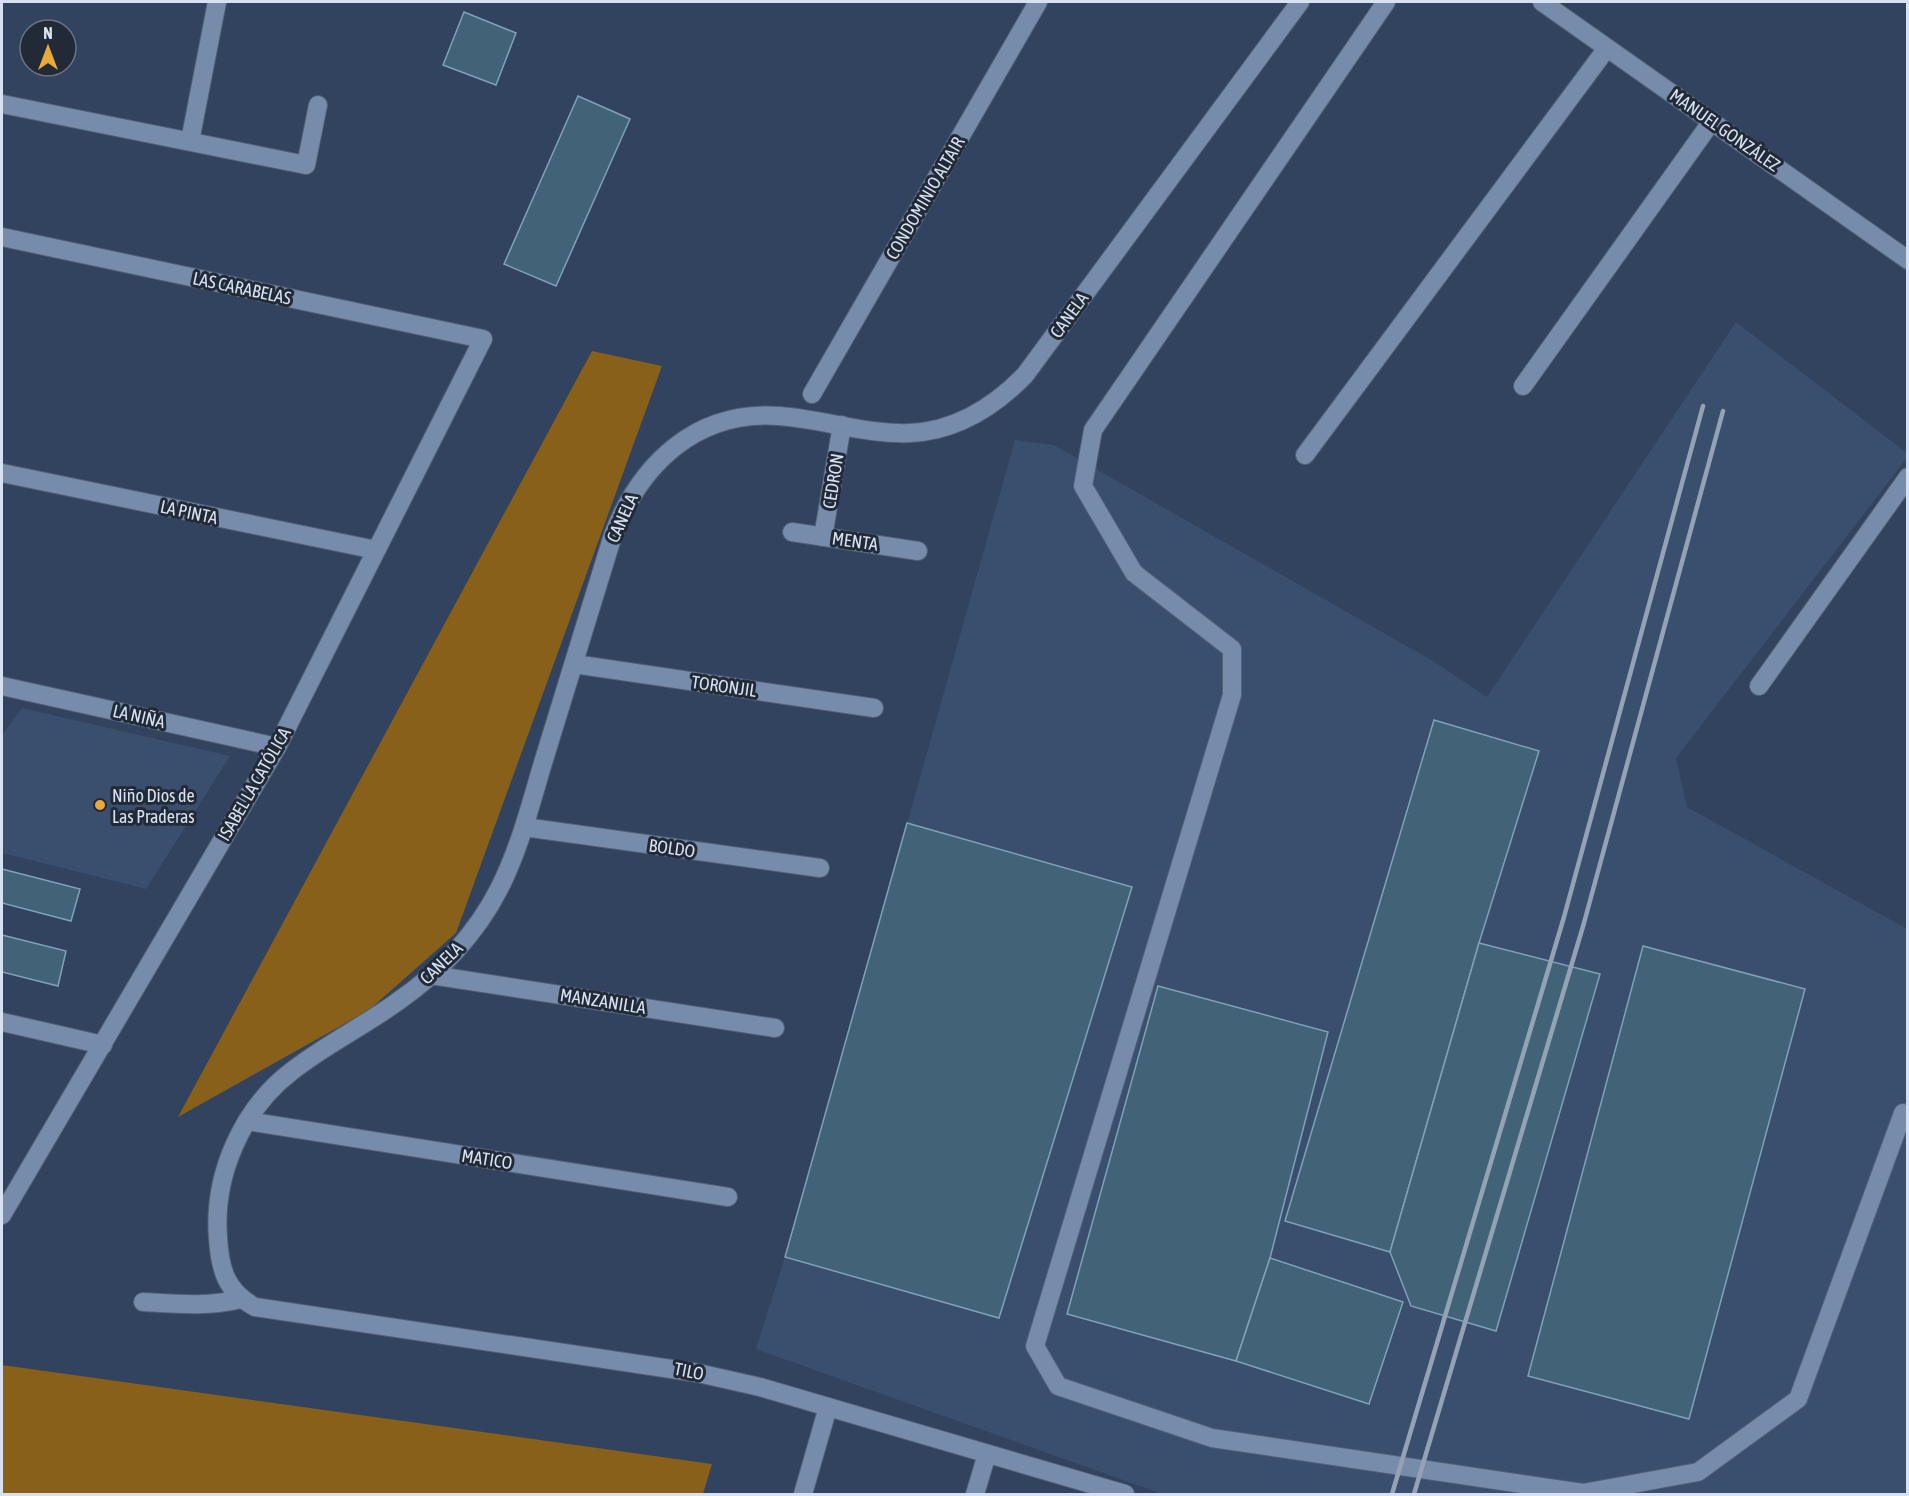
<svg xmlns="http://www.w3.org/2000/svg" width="1909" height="1496" viewBox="0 0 1909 1496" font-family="'Asap Condensed',sans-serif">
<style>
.built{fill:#3a4f6e}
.green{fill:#886019}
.building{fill:#416277;stroke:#7fa2b8;stroke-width:1.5}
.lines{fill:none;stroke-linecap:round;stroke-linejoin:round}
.minor-casing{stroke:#516076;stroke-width:20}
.minor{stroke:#778caa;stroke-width:18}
.rail{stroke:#94a2b6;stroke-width:4.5}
.poi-dot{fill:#eaaa39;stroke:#212a36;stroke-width:2}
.labels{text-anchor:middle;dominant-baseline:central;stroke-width:6;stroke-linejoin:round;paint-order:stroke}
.street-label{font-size:18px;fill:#d6e1f1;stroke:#212a36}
.poi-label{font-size:18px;fill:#d6e1f1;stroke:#212a36;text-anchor:start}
</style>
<rect width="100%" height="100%" fill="#31435e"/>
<g class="built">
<polygon points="1736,322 1907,453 1907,458 1676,758 1687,807 1907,929 1907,1494 1162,1494 756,1349 785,1257 1015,440 1054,445 1433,661 1487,697"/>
<polygon points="22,708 230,756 146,889 2,853 2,735"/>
</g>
<g class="green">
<polygon points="592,351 662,366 456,933 369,1010 178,1117"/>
<polygon points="2,1365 712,1464 703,1494 2,1494"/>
</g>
<g class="building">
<polygon points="464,12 516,33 496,85 443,65"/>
<polygon points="578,96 630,119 556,286 504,264"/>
<polygon points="1434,720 1539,751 1479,943 1390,1252 1285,1221"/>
<polygon points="907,823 1132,887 999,1318 785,1257"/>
<polygon points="2,869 80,889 71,921 2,903"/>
<polygon points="2,935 66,951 58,986 2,972"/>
<polygon points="1479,943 1600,974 1496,1331 1411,1306 1390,1252"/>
<polygon points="1643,946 1805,989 1689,1419 1528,1376"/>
<polygon points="1158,986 1328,1032 1270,1258 1236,1361 1067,1314"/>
<polygon points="1270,1258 1403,1302 1369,1404 1236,1361"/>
</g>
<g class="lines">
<defs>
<g id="minor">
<polyline points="1386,2 1093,430 1083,486 1134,573 1232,649 1232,695 1035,1346 1058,1386 1212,1438 1583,1493 1698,1472 1798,1399 1903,1113"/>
<polyline points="1542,2 1908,260"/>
<polyline points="2,104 306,165 318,105"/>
<polyline points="190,141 217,2"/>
<polyline points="2,237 483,339 277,747 2,1215"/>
<polyline points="1523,386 1712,121"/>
<polyline points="812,394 1038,2"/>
<polyline points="1305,455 1607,48"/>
<polyline points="2,473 376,550"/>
<polyline points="792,532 918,551"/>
<polyline points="823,537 842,425"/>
<polyline points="574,664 874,708"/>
<polyline points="2,686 277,747"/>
<polyline points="1759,686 1908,477"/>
<polyline points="524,827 820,868"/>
<polyline points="431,975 775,1028"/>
<polyline points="2,1022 103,1045"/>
<polyline points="247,1121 728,1197"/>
<path d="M143 1302C177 1304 208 1307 241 1299"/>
<polyline points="803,1494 828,1407"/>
<polyline points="975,1494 987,1454"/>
<path d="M1125 1494 760 1387 698 1373 255 1307C226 1291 220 1270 218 1238 213 1175 242 1109 292 1071 325 1045 364 1026 397 1002 439 973 476 934 499 889 521 846 532 798 546 753 569 680 591 607 613 535 641 463 697 410 779 416 823 419 866 435 910 433 956 431 994 407 1025 375L1300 2"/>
</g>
</defs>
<use href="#minor" class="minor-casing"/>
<use href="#minor" class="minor"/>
<g class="rail">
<polyline points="1392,1494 1564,917 1703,406"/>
<polyline points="1414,1494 1584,923 1723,411"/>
</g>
</g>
<circle class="poi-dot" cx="100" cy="805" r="6"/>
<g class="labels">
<g class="street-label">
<text transform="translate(1725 130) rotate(35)">MANUEL GONZÁLEZ</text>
<text transform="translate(925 198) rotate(-60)">CONDOMINIO ALTAIR</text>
<text transform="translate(242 288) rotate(12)">LAS CARABELAS</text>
<text transform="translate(1069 315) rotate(-54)">CANELA</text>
<text transform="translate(833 481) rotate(-81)">CEDRON</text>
<text transform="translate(189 512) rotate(12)">LA PINTA</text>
<text transform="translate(622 518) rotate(-66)">CANELA</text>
<text transform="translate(855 541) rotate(8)">MENTA</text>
<text transform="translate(724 686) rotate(8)">TORONJIL</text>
<text transform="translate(139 716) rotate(13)">LA NIÑA</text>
<text transform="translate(254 784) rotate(-60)">ISABEL LA CATÓLICA</text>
<text transform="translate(672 848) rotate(8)">BOLDO</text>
<text transform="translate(441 963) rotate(-44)">CANELA</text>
<text transform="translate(603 1001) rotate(9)">MANZANILLA</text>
<text transform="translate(487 1159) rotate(9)">MATICO</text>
<text transform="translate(689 1371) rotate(11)">TILO</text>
</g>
<g class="poi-label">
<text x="112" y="795">Niño Dios de<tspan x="112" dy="21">Las Praderas</tspan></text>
</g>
</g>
<rect width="1909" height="1496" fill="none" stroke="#d6e1f1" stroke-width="6"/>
<g transform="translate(48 48)"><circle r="28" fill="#212a36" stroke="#697381" stroke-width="1.5"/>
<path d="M0-4.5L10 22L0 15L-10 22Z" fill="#eaaa39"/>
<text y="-9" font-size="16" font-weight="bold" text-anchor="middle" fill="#d6e1f1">N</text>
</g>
</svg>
